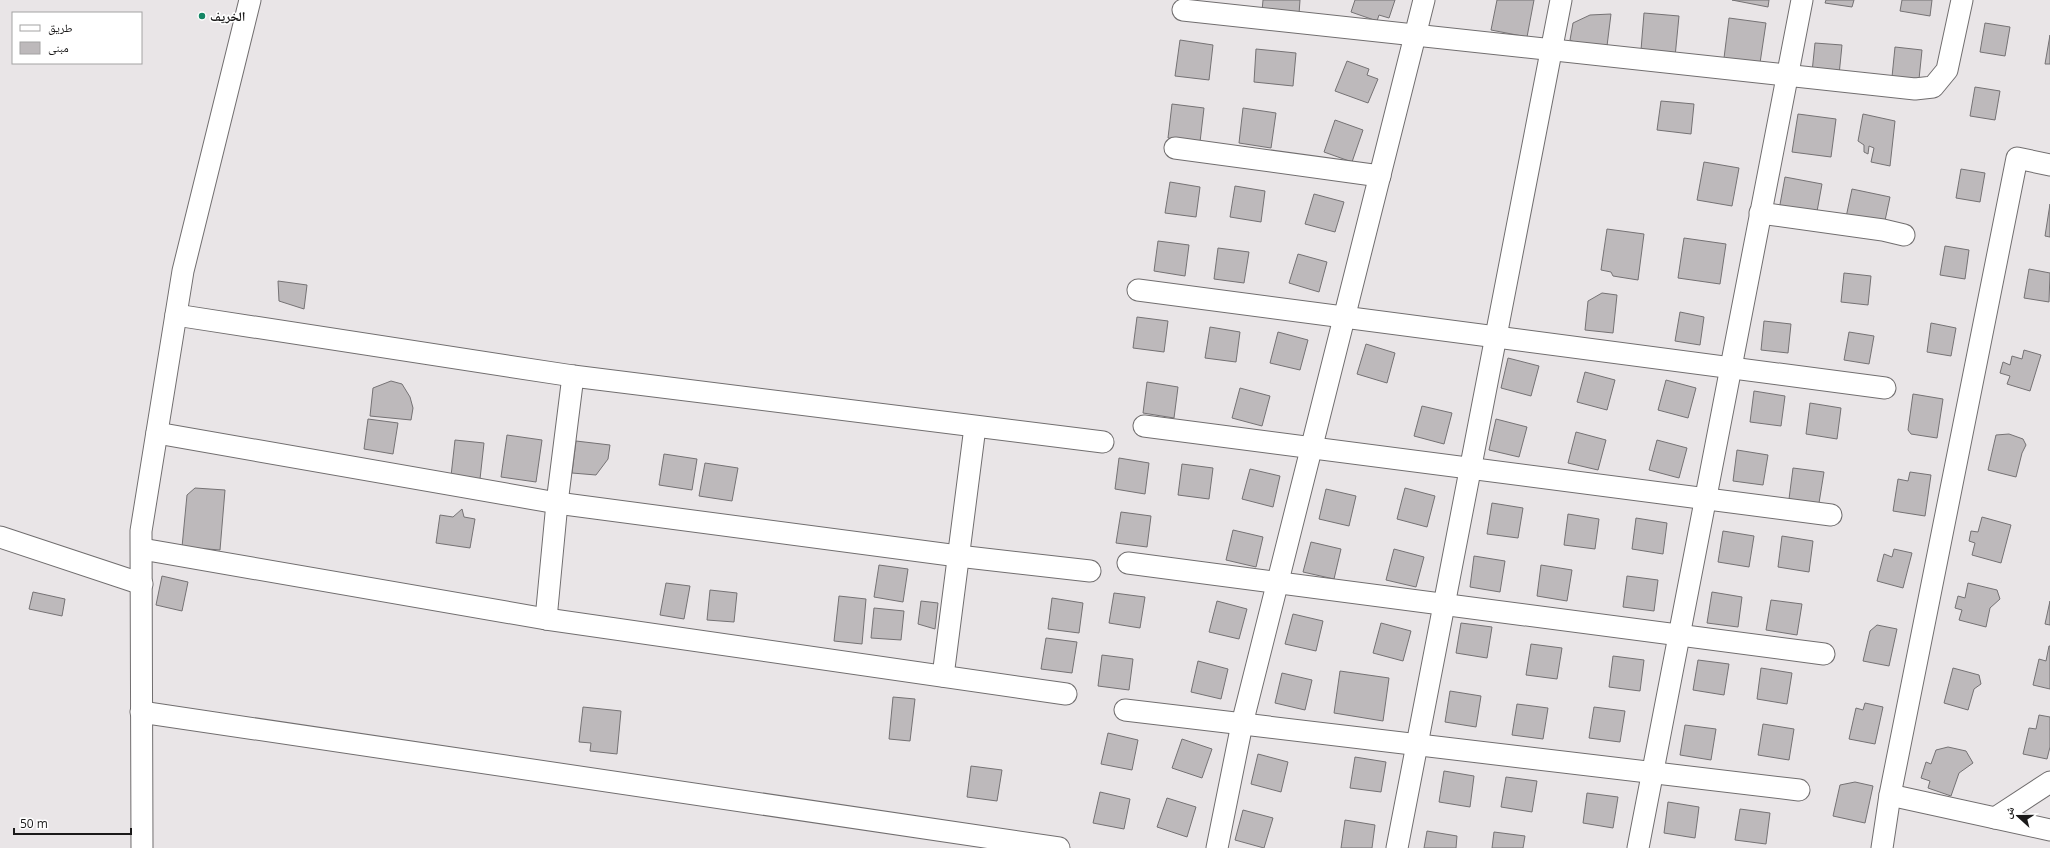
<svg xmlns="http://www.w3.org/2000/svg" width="2050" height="848" viewBox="0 0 2050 848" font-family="'Open Sans','Noto Naskh Arabic',sans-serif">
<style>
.building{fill:#bdb9bb;stroke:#757274}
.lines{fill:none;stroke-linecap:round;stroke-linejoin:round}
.minor-casing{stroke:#716e6f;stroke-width:23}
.minor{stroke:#fff;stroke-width:21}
.poi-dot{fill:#148665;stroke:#fff;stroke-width:1.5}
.labels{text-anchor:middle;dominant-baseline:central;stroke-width:3;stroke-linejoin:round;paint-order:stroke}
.poi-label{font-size:13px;font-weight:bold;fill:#1b1a1a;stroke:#fff;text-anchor:start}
</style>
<rect width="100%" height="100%" fill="#e9e5e7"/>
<g class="building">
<polygon points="1263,0 1300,0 1299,14 1262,11"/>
<polygon points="1355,0 1395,0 1389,18 1379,15 1377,21 1351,12"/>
<polygon points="1497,0 1534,0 1527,37 1491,30"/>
<polygon points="1732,0 1769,0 1768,7"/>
<polygon points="1826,0 1854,0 1852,7 1825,3"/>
<polygon points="1902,0 1932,0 1930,16 1900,11"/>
<polygon points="1644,13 1679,16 1675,57 1641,50"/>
<polygon points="1611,14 1607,46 1588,49 1570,40 1573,23 1590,15"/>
<polygon points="1729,18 1766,23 1760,63 1724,58"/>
<polygon points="1985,23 2010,27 2005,56 1980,52"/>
<polygon points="2050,35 2050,64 2045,64"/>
<polygon points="1180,40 1213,45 1209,80 1175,76"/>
<polygon points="1815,43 1842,45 1839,75 1812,72"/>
<polygon points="1895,47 1922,50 1919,79 1892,77"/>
<polygon points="1256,49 1296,53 1293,86 1254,82"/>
<polygon points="1347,61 1369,69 1367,75 1378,79 1368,103 1335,91"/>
<polygon points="1975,87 2000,91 1995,120 1970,116"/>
<polygon points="1661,101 1694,104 1691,134 1657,130"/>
<polygon points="1172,104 1204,108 1200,142 1168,138"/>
<polygon points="1243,108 1276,113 1271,148 1239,143"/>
<polygon points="1798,114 1836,119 1831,157 1792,152"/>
<polygon points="1863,114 1895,121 1890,166 1871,162 1874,148 1869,146 1868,154 1864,152 1864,145 1858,141"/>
<polygon points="1335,120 1363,130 1352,162 1324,152"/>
<polygon points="1704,162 1739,168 1732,206 1697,200"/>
<polygon points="1961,169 1985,173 1980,202 1956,198"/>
<polygon points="1785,177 1822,184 1816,217 1779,210"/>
<polygon points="1170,182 1200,187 1196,217 1165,213"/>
<polygon points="1235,186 1265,191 1261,222 1230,217"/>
<polygon points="1852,189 1890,197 1883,230 1845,222"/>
<polygon points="1314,194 1344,202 1335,232 1305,224"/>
<polygon points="2050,204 2050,237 2045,236"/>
<polygon points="1607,229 1644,234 1638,280 1613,276 1611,272 1601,270"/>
<polygon points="1684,238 1726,244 1720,284 1678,278"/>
<polygon points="1158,241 1189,245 1185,276 1154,271"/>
<polygon points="1945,246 1969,250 1965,279 1940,275"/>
<polygon points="1218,248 1249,252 1244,283 1214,279"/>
<polygon points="1298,254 1327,262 1319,292 1289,283"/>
<polygon points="2029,269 2050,273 2049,302 2024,298"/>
<polygon points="1844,273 1871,276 1868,305 1841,302"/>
<polygon points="278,281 307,285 304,309 279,301"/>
<polygon points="1602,293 1617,295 1613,333 1585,330 1588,301"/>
<polygon points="1680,312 1704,317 1700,345 1675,341"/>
<polygon points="1137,317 1168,321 1164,352 1133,348"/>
<polygon points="1764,321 1791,324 1788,353 1761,350"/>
<polygon points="1931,323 1956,328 1951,356 1927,352"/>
<polygon points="1210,327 1240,332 1236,362 1205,358"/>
<polygon points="1278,332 1308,340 1300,370 1270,363"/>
<polygon points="1849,332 1874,336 1869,364 1844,360"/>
<polygon points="1366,344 1395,353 1387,383 1357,374"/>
<polygon points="2024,350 2041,355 2030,391 2007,384 2010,376 2000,373 2003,362 2010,365 2012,356 2022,359"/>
<polygon points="1508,358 1539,366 1531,396 1501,388"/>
<polygon points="1585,372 1615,380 1607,410 1577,402"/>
<polygon points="1666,380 1696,388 1688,418 1658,410"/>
<polygon points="391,381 402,384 410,397 413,408 411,420 370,416 373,388"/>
<polygon points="1147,382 1178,387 1174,418 1143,413"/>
<polygon points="1240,388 1270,396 1262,426 1232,418"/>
<polygon points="1754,391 1785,396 1781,426 1750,422"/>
<polygon points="1913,394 1943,399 1937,438 1911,434 1908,430"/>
<polygon points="1810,403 1841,408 1837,439 1806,434"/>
<polygon points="1422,406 1452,413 1444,444 1414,436"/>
<polygon points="368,419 398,423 393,454 364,449"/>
<polygon points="1496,419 1527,427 1519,457 1489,450"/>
<polygon points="1576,432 1606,440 1598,470 1568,463"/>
<polygon points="2009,434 2023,439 2026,445 2022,453 2016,477 1988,470 1996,435"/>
<polygon points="507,435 542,440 536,482 501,477"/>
<polygon points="455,440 484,443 480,479 451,476"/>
<polygon points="1657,440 1687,448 1679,478 1649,470"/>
<polygon points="576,441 610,445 608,459 596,475 572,473"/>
<polygon points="1737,450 1768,455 1763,485 1733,481"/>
<polygon points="664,454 697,459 692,490 659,485"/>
<polygon points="1119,458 1149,463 1145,494 1115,489"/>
<polygon points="705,463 738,468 732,501 699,496"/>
<polygon points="1182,464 1213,468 1209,499 1178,495"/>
<polygon points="1793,468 1824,472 1819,503 1789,499"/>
<polygon points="1250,469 1280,476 1273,507 1242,499"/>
<polygon points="1910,472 1931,475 1925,516 1893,511 1898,479 1908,481"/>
<polygon points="195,488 225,490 220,550 182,547 187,495"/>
<polygon points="1405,488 1435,496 1427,527 1397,519"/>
<polygon points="1326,489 1356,496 1349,526 1319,519"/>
<polygon points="1492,503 1523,508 1518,538 1487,534"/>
<polygon points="462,509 464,517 475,519 470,548 436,543 440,515 453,517"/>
<polygon points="1121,512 1151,516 1147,547 1116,543"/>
<polygon points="1568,514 1599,519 1595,549 1564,545"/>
<polygon points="1982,517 2011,525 2001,563 1972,555 1975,543 1969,541 1971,531 1978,532"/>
<polygon points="1636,518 1667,523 1663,554 1632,549"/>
<polygon points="1233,530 1263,537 1256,567 1226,560"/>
<polygon points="1723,531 1754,536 1749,567 1718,562"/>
<polygon points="1782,536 1813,541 1809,572 1778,567"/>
<polygon points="1311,542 1341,549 1334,579 1303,572"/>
<polygon points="1394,549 1424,557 1416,587 1386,580"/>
<polygon points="1894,549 1912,553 1903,588 1877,581 1884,554 1892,557"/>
<polygon points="1474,556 1505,561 1500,592 1470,587"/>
<polygon points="879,565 908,569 903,602 874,597"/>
<polygon points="1541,565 1572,570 1567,601 1537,596"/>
<polygon points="162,576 188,582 182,611 156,605"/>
<polygon points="1627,576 1658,580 1654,611 1623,607"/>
<polygon points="666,583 690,586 684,619 660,615"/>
<polygon points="1968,583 1997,590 2000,599 1990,608 1986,627 1959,620 1962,610 1955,608 1958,596 1965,598"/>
<polygon points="710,590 737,593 734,622 707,620"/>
<polygon points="33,592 65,599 62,616 29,609"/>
<polygon points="1712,592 1742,597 1738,627 1707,623"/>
<polygon points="1114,593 1145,597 1140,628 1109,623"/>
<polygon points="839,596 866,599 862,644 834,641"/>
<polygon points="1052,598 1083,603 1079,633 1048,629"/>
<polygon points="1771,600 1802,604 1797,635 1766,630"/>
<polygon points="921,601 938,603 935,629 918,624"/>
<polygon points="1217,601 1247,609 1239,639 1209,632"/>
<polygon points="2050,601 2050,625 2045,624"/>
<polygon points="874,608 904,611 901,640 871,638"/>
<polygon points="1293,614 1323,621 1316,651 1285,644"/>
<polygon points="1381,623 1411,631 1403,661 1373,653"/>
<polygon points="1461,623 1492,627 1487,658 1456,653"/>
<polygon points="1877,625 1897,629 1889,666 1863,661 1870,631"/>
<polygon points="1046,638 1077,642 1072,673 1041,669"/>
<polygon points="1531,644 1562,648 1557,679 1526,675"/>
<polygon points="2049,646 2050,646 2050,689 2033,685 2039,659 2046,661"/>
<polygon points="1102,655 1133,659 1129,690 1098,686"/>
<polygon points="1613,656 1644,660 1640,691 1609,687"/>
<polygon points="1698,660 1729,664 1724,695 1693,690"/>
<polygon points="1198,661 1228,669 1221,699 1191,692"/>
<polygon points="1761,668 1792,673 1787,704 1757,699"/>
<polygon points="1953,668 1979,675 1981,684 1974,689 1968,710 1944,703"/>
<polygon points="1340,671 1389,678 1383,721 1334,713"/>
<polygon points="1282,673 1312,680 1305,710 1275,703"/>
<polygon points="1450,691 1481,696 1476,727 1445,722"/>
<polygon points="893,697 915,699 910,741 889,739"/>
<polygon points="1865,703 1883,707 1875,744 1849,739 1856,708 1863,710"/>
<polygon points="1517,704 1548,708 1543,739 1512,735"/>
<polygon points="583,707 621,711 617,754 590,751 591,743 579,742"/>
<polygon points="1594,707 1625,711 1620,742 1589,738"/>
<polygon points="2039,715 2050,717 2050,747 2047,759 2023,754 2029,728 2036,729"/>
<polygon points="1763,724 1794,729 1789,760 1758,755"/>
<polygon points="1685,725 1716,729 1711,760 1680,755"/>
<polygon points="1108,733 1138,740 1132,770 1101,764"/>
<polygon points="1182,739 1212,749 1202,778 1172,768"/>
<polygon points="1948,747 1966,751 1973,763 1959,773 1951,796 1928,788 1930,781 1921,778 1926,762 1931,764 1936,750"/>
<polygon points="1258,754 1288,762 1281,792 1251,784"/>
<polygon points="1355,757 1386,762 1381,792 1350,788"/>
<polygon points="971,766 1002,770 997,801 967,797"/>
<polygon points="1444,771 1474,776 1470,807 1439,802"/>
<polygon points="1506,777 1537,781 1532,812 1501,807"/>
<polygon points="1855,782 1873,786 1865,823 1833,816 1840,785"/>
<polygon points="1100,792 1130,799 1124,829 1093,823"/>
<polygon points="1587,793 1618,797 1613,828 1583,823"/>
<polygon points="1167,798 1196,807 1187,837 1157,827"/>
<polygon points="1668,802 1699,807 1695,838 1664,833"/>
<polygon points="1740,809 1770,813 1766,844 1735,840"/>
<polygon points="1243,810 1273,818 1264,848 1235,840"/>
<polygon points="1345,820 1375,825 1372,848 1341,848"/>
<polygon points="1427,831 1457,836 1456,848 1424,848"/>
<polygon points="1494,832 1525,836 1523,848 1492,848"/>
</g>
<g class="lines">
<defs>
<g id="minor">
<polyline points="1183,10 1915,89 1933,87 1947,70 1962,0"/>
<polyline points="1175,148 1380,176"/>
<polyline points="1760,213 1883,230 1904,235"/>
<polyline points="1138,290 1885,388"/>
<polyline points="176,315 573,376 1103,442"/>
<polyline points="1144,426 1831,515"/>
<polyline points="157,433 557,503 958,556 1090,571"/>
<polyline points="0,537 142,584"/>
<polyline points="142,549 546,619 1066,694"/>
<polyline points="1128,563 1824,654"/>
<polyline points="546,619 557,503 573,376"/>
<polyline points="943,676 975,427"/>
<polyline points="1125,710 1799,790"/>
<polyline points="141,712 1059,848"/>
<polyline points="1890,795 2050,830"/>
<polyline points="1995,818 2050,782"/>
<polyline points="142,848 141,531 183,271 250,0"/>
<polyline points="1217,848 1242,724 1424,0"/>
<polyline points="1397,848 1561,0"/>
<polyline points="1638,848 1802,0"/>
<polyline points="1882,848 1890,795 2017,158 2050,165"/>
</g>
</defs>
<use href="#minor" class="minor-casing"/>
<use href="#minor" class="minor"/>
</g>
<circle class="poi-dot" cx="202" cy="16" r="4"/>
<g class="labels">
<g class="poi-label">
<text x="210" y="16">الخريف</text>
</g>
</g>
<rect x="12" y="12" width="130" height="52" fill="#ffffff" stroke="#a4a3a3"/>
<rect x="20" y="25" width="20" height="6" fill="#ffffff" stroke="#a4a3a3"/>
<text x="48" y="32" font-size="12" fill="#1b1a1a">طريق</text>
<rect x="20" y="42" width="20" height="12" fill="#bdb9bb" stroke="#a4a3a3"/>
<text x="48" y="52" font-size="12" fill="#1b1a1a">مبنى</text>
<g transform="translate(2018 816) rotate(291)" stroke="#ffffff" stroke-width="3" paint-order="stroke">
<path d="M0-3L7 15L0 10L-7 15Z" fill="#1b1a1a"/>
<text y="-6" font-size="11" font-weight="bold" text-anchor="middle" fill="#1b1a1a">ش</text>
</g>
<path d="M14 828v6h117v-6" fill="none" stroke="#1b1a1a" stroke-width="2"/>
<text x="20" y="828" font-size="12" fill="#1b1a1a" stroke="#ffffff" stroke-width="3" paint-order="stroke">50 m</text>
</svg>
